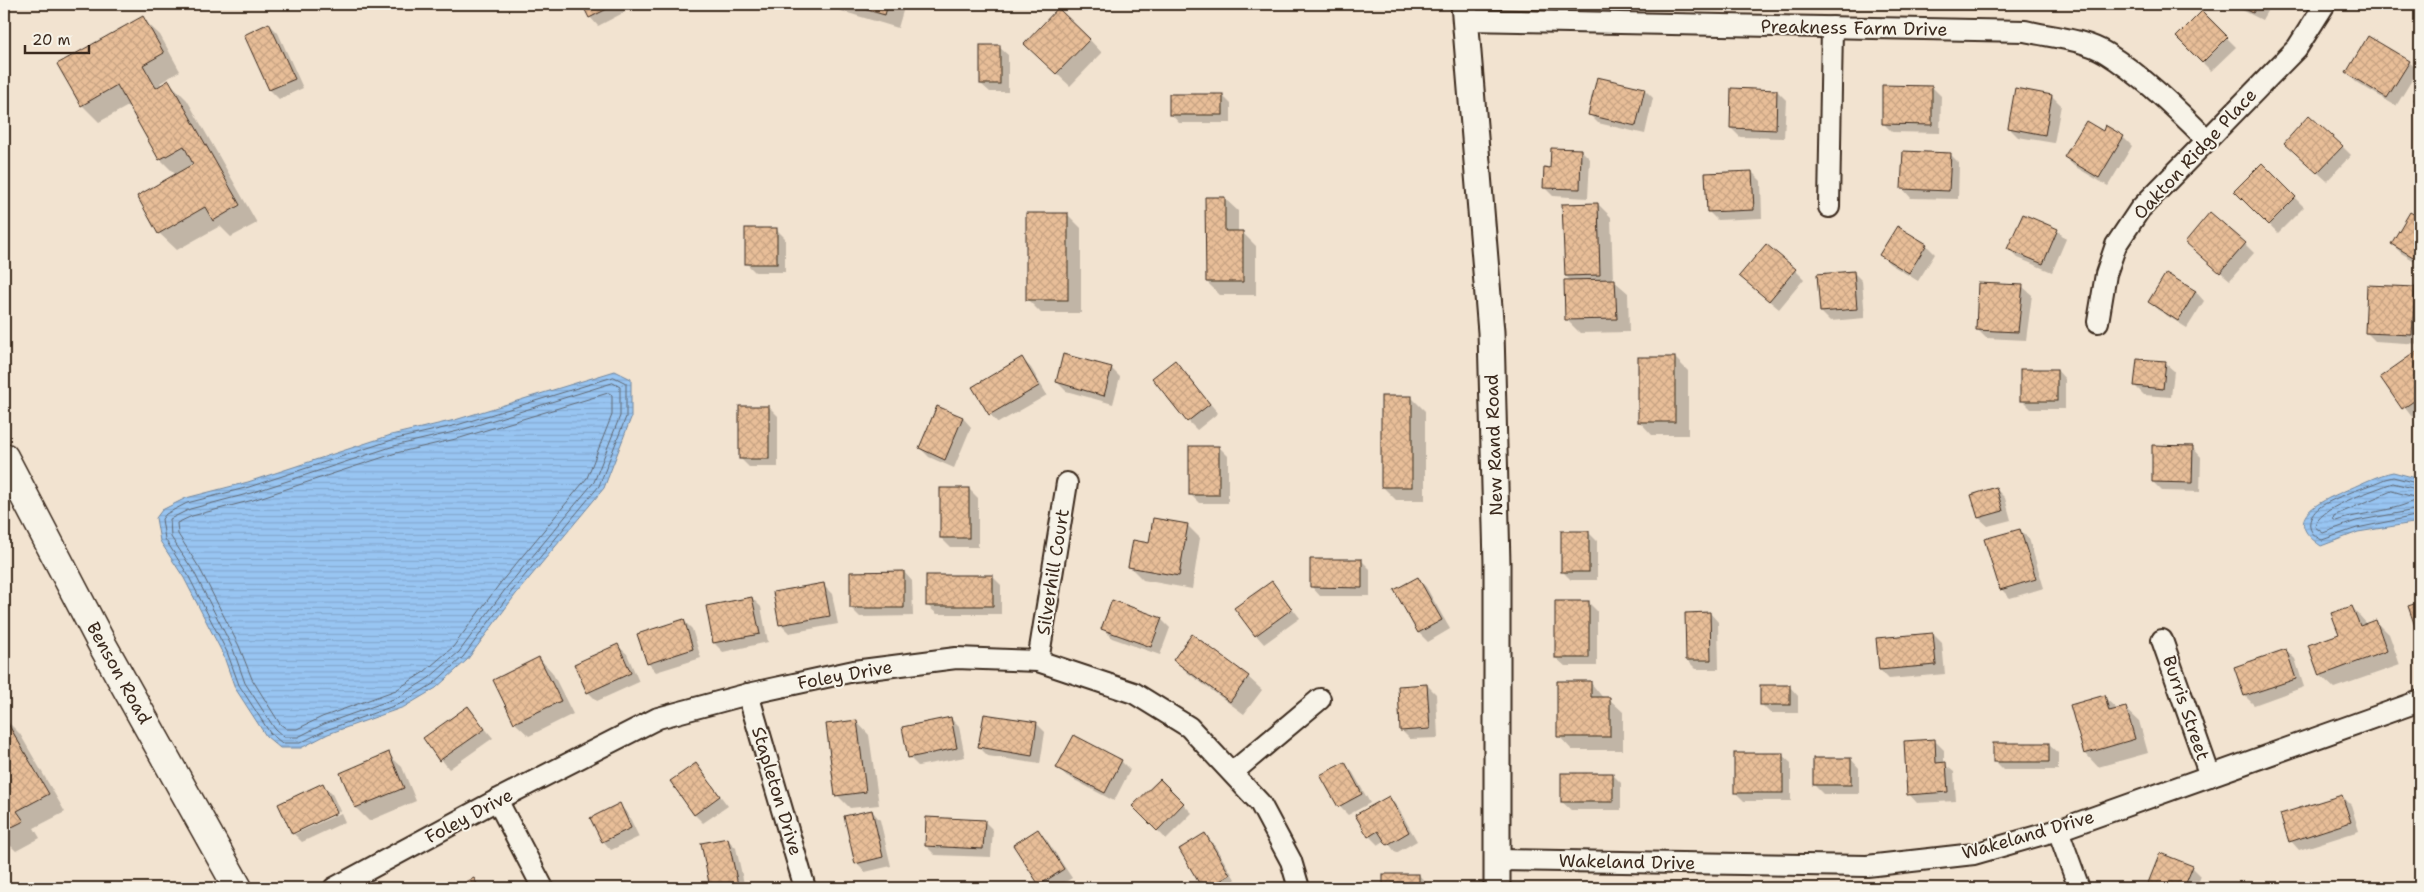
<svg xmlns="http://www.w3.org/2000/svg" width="2424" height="892" viewBox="0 0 2424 892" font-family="'Shantell Sans',sans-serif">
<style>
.water{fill:url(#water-rules);stroke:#73879d}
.shadow{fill:#0003}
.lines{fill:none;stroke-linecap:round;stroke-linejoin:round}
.shore{stroke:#606873;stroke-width:1}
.building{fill:url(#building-cross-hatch);stroke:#3b2a1e}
.minor-casing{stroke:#3b2a1e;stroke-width:24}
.tertiary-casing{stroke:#3b2a1e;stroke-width:29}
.secondary-casing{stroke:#3b2a1e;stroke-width:31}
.minor{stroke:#f7f3e8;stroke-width:20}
.tertiary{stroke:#f7f3e8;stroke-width:25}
.secondary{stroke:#f7f3e8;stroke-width:28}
.labels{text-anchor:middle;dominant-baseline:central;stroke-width:4;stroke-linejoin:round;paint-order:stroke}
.street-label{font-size:18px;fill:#3b2a1e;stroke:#f7f3e8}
</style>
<defs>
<pattern id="water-rules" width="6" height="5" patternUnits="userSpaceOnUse" patternTransform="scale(1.25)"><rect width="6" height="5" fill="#98c5f2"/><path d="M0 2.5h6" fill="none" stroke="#84a9cf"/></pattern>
<pattern id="building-cross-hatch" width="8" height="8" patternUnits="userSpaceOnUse" patternTransform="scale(1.25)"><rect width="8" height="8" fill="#e8be98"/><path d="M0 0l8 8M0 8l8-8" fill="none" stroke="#c8a383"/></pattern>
</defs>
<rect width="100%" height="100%" fill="#f2e3d0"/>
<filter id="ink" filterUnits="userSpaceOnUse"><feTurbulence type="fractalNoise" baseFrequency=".02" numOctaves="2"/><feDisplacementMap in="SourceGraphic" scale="10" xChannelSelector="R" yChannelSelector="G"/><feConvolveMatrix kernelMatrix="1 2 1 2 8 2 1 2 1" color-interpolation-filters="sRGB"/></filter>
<g filter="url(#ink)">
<g class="water">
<polygon points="615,371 631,379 631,418 604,488 516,594 467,660 436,688 404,707 328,734 301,748 280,748 266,736 235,688 223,654 184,578 160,541 156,518 162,510 186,498 248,482 391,435 455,420"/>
<path d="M2393 472 2420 479V519L2413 523 2358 532 2321 546C2279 517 2322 501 2349 489 2363 483 2378 475 2393 472Z"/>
</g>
<g class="shadow">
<polygon points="583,4 621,4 625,12 598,26 590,17"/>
<polygon points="818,4 905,4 898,28"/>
<polygon points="2230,4 2271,4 2262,20"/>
<polygon points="2202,13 2236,47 2211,71 2177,37"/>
<polygon points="142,18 160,35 180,71 160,83 162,86 169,82 187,100 257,223 231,237 220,226 177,250 159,233 176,175 160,159 130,105 99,122 82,105"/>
<polygon points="269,24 278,33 303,88 279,99 270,90 245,35"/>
<polygon points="1089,39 1102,53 1070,86 1039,57"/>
<polygon points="999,47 1008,55 1008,92 990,92 981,84"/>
<polygon points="2409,62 2418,70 2396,106 2356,82 2347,73"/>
<polygon points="1932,87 1941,96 1940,133 1892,132 1883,123"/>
<polygon points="1644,89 1653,98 1645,134 1598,123 1589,114"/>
<polygon points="1777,91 1786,100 1784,138 1740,137 1731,128"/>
<polygon points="1222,95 1231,104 1231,123 1179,123 1171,114"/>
<polygon points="2052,96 2061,105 2054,143 2018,137 2009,128"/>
<polygon points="2106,127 2123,137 2132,146 2108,186 2074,166 2065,157 2103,132"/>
<polygon points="2342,146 2351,155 2327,181 2294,151"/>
<polygon points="1581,150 1590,159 1588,198 1553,196 1544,187 1551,169"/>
<polygon points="1950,154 1959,163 1958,199 1911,198 1903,189"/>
<polygon points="2262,165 2304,207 2278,233 2235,191"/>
<polygon points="1752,172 1761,181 1762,218 1717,220 1708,211"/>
<polygon points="1224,198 1238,211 1238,232 1242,232 1256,246 1256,295 1220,295 1207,282"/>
<polygon points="1598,204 1611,217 1613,280 1628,293 1629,332 1580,333 1567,320 1571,281 1566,276"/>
<polygon points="2410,213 2420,219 2420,264 2401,253 2392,244"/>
<polygon points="1068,215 1081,228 1081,313 1041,313 1028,300"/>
<polygon points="776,229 785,238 785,272 755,272 746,263"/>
<polygon points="2057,230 2066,239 2052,272 2018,258 2009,249"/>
<polygon points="2245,244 2254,253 2230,280 2195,251"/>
<polygon points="1926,245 1935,254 1918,281 1890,264 1881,255"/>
<polygon points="1795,270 1804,279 1779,309 1750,285"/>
<polygon points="1853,272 1862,281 1865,318 1830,321 1821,312"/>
<polygon points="2166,275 2196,292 2204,301 2187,328 2158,310 2149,301"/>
<polygon points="1980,284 2023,287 2032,295 2026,340 1986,338 1977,329"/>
<polygon points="2414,288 2420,294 2420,344 2375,341 2366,332"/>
<polygon points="2417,352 2420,356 2420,411 2412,417 2381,377"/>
<polygon points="1675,358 1688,371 1688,435 1652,435 1639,421"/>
<polygon points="1022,359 1031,368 1047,395 998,423 990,414"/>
<polygon points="1175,362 1218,413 1197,430 1188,421"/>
<polygon points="2165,363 2174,371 2171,397 2144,395 2135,386"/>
<polygon points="1111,368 1120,377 1113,404 1066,391 1057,382"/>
<polygon points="2057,370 2065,379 2065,409 2031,409 2022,400"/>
<polygon points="1412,398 1425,411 1425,500 1396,500 1382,486"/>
<polygon points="769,407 778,416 778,467 749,467 740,458"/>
<polygon points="938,408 963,418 971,427 954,468 929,457 920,448"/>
<polygon points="1219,447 1228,456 1228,503 1199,503 1190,494"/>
<polygon points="2193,448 2201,457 2200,492 2162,491 2153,482"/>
<polygon points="969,489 978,498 978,547 950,547 941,538"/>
<polygon points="1996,489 2005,498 2011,520 1988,526 1979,518"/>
<polygon points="1187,525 1200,538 1192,589 1143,580 1130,567 1150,544"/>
<polygon points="2020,530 2029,539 2044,588 2010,598 2001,589"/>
<polygon points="1588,532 1597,541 1597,580 1571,580 1562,571"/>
<polygon points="1361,560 1370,569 1370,596 1320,596 1312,587"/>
<polygon points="904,572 912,581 913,616 860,617 851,608"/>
<polygon points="992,576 1001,585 1001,614 937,614 928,606"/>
<polygon points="1417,578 1426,587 1450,629 1428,642 1419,633 1395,591"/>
<polygon points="1272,582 1300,618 1264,644 1256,635"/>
<polygon points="823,585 832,594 838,624 789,633 780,624"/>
<polygon points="752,598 761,607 768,642 723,652 714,643 707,607"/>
<polygon points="1588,602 1597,611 1597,666 1565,666 1556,658"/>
<polygon points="2352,607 2367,624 2376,621 2389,634 2400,665 2334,688 2320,675"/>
<polygon points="1710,613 1718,622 1719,669 1696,669 1687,660"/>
<polygon points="1161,619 1170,628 1160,655 1112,638 1103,629"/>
<polygon points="683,620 692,629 701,658 656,672 648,663"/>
<polygon points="1933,634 1942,643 1945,674 1889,679 1880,670 1878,640"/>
<polygon points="618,646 627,654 639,682 597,701 588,692"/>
<polygon points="2286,650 2295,659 2304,687 2254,705 2245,696 2235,667"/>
<polygon points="539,658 552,672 573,714 529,736 515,723 494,680"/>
<polygon points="1174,660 1248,677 1262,690 1244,714 1188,673"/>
<polygon points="1591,683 1604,699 1609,699 1623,712 1623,750 1572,750 1559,736"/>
<polygon points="1427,685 1436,694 1438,738 1410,739 1401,730"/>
<polygon points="1790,687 1798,696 1798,713 1770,713 1761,704"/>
<polygon points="2104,697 2118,710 2125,708 2139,721 2148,753 2098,767 2085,753"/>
<polygon points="468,708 493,738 449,769 425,738"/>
<polygon points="4,718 20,734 65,812 34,828 40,838 16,851 4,839"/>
<polygon points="950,718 959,727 965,757 918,766 909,757"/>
<polygon points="856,721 869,735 879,805 850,808 837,795"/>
<polygon points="1036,723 1045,732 1040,764 988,756 979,747"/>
<polygon points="1935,741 1944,750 1944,764 1954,772 1956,801 1917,803 1909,794"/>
<polygon points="2049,745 2058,753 2058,770 2003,770 1994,761"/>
<polygon points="388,754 402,767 416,801 369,821 356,808 341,774"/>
<polygon points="1782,755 1791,763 1791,801 1744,801 1735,792"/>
<polygon points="1851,759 1859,768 1859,794 1823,794 1814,785"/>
<polygon points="1121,761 1130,770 1114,801 1067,776 1058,768"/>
<polygon points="696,764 728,806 703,823 694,814"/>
<polygon points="1345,764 1353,773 1370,803 1348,815 1339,806"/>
<polygon points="1612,774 1621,783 1621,810 1571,810 1562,802"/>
<polygon points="1160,780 1192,813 1166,839 1134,806"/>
<polygon points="323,785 332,794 340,811 295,831 295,834 341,813 345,822 302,842 293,833"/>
<polygon points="2342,796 2351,805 2359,831 2299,850 2291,841"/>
<polygon points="1388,798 1397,806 1417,841 1396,853 1386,840 1378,845 1369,836"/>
<polygon points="619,805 628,814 639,837 611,850 603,841"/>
<polygon points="872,811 880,820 891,866 865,872 856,863"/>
<polygon points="984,821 993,830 991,857 935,855 926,846"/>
<polygon points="1037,831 1046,839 1072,878 1056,888 1044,888 1040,884"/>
<polygon points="1205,834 1213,843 1238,884 1231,888 1204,888 1180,849"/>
<polygon points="727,839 736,848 745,888 712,888 702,844"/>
<polygon points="2161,854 2192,867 2201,876 2196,888 2147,888"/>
<polygon points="1385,875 1419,875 1427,884 1427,888 1385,888"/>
<polygon points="474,880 482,888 457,888"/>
</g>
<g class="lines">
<g class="shore">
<polygon points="614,377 626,383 626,417 599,486 512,591 463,657 433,684 402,703 326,730 300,743 282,743 270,733 239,685 227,652 188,575 165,539 162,519 166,514 187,503 249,487 392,440 457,425"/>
<polygon points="613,383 620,387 620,416 594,482 507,587 459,652 429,678 399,697 324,724 298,737 284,737 275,729 245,683 233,649 194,572 171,537 170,519 190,509 251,493 394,446 458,431"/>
<polygon points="609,393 612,395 612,415 587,478 501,582 453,647 424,672 396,690 322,717 297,729 287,729 280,724 252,679 239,646 200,569 178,534 177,523 192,516 253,500 396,453 460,438"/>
<path d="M2420 484 2393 477 2385 479C2369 486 2332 498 2320 507 2306 518 2306 533 2322 540L2357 528 2420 515"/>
<path d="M2420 490 2393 483 2387 485C2370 492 2317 508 2315 527L2323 533 2356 521 2420 509"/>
<path d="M2392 491 2414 497 2415 500C2397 511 2359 513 2336 521L2333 519 2334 516Z"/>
</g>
</g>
<g class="building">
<polygon points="582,4 617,4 589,18"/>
<polygon points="846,4 888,4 885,15"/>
<polygon points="2236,4 2258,4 2253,13"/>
<polygon points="1058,8 1090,39 1056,74 1024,44"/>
<polygon points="2202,11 2228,37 2202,63 2176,37"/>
<polygon points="143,16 164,53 143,65 156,88 169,80 240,205 213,221 205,207 158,234 137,196 193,164 184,146 159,160 117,85 81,106 57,64"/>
<polygon points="269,23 295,79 269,90 244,35"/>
<polygon points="2368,36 2410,61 2387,98 2346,73"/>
<rect x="980" y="45" width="20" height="39"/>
<polygon points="1597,77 1645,88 1636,126 1588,115"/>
<polygon points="1882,85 1932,86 1932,125 1882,124"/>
<polygon points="1731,88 1777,90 1776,130 1730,128"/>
<polygon points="2015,88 2052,95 2045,135 2008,128"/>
<polygon points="2420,91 2420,104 2414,100"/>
<rect x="1169" y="94" width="54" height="21"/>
<polygon points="2309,115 2343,146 2317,173 2284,143"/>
<polygon points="2086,121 2103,131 2105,125 2124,136 2099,178 2064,157"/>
<polygon points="1551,148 1581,149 1580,189 1543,188 1544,167 1550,168"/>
<polygon points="1903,151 1951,153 1949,191 1901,189"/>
<polygon points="2262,163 2296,197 2268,225 2234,191"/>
<polygon points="1752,171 1754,210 1707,212 1705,173"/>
<polygon points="1205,197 1225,197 1225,231 1243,231 1243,282 1206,282"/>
<polygon points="1598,203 1600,275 1565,276 1562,204"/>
<polygon points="2210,212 2246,243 2220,273 2185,242"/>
<polygon points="2410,212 2420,218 2420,261 2391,244"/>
<rect x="1026" y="213" width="42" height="87"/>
<polygon points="2023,214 2058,229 2043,264 2007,249"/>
<polygon points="1897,226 1927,244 1909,273 1879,255"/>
<rect x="745" y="228" width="32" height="36"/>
<polygon points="1766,244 1796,269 1769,301 1739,276"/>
<polygon points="1854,271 1857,309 1820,312 1817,274"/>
<polygon points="2166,273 2196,291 2178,321 2148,302"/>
<polygon points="1615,279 1617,319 1565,320 1564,280"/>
<polygon points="1978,283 2023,285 2018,332 1976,330"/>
<polygon points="2367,285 2415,287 2412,335 2365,333"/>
<polygon points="2417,351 2420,355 2420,397 2402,409 2380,377"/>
<polygon points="1063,354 1112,367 1104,396 1056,382"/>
<polygon points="1022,357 1039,386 989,415 972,387"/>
<rect x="1638" y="357" width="37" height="65"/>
<polygon points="2137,359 2166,361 2163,389 2134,386"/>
<polygon points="1175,360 1210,404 1187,422 1152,378"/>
<rect x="2020" y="369" width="37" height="32"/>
<rect x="1381" y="396" width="31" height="91"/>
<rect x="739" y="406" width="30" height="53"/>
<polygon points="937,406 963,417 945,460 919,448"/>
<polygon points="2152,445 2193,446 2192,483 2152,482"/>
<rect x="1189" y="446" width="30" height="49"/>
<polygon points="1996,487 2003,511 1978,518 1971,495"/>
<rect x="940" y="488" width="29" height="50"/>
<polygon points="1153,518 1188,524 1179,576 1128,567 1133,540 1149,543"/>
<polygon points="2020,529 2036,579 2000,590 1984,539"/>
<rect x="1561" y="531" width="28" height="41"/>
<polygon points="1310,559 1362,559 1362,588 1310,587"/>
<polygon points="904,571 904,608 850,608 850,572"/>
<rect x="926" y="575" width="67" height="31"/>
<polygon points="1418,577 1442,620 1418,633 1394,590"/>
<polygon points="1272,581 1292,609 1255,636 1234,608"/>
<polygon points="824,583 830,616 779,625 773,592"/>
<polygon points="752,597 760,634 713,643 706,606"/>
<polygon points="1112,600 1162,618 1151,647 1101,629"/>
<rect x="1555" y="601" width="34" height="57"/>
<polygon points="2420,602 2420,631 2417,632 2408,606"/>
<polygon points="2352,606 2360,626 2376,620 2387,651 2319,676 2308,645 2339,634 2331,613"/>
<polygon points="1710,612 1711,660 1686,660 1685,613"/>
<polygon points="684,619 693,649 647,664 637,634"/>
<polygon points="1933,633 1936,665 1879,670 1876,638"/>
<polygon points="1192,634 1249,676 1230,702 1173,660"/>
<polygon points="618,644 631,673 587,693 574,664"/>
<polygon points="2286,649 2296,679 2244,696 2234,667"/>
<polygon points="539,657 561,701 514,723 493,680"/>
<polygon points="1557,681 1591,681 1591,697 1610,697 1610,737 1557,737"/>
<polygon points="1427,684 1430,729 1400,731 1398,686"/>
<rect x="1760" y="685" width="30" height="20"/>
<polygon points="2105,695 2109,711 2126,707 2135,739 2084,754 2070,705"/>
<polygon points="468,706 485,729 439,761 423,738"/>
<polygon points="984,714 1037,722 1032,756 978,747"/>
<polygon points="4,717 49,794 17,811 24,821 4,831"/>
<polygon points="951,717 957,748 908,758 902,727"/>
<polygon points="857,720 866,792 835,796 826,724"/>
<polygon points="1074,735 1122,760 1105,793 1056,768"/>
<polygon points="1935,739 1936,763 1946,762 1948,792 1907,795 1904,741"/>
<rect x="1993" y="743" width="56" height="19"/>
<polygon points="389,752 404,788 355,808 340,773"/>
<rect x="1734" y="753" width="49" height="40"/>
<rect x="1813" y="758" width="38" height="27"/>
<polygon points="1345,762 1362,794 1338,807 1320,775"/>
<polygon points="696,763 720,796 694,815 670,781"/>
<rect x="1561" y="773" width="52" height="29"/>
<polygon points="1160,779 1184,803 1157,831 1132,806"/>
<polygon points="323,783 337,813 292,834 278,804"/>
<polygon points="2342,795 2351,822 2289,842 2280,814"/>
<polygon points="1389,796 1409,832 1387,845 1378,831 1368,837 1355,815"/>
<polygon points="620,803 631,828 602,842 590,818"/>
<polygon points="872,810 883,857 855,864 844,816"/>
<polygon points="926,817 985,820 983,849 925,846"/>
<polygon points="1038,829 1064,869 1039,885 1013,845"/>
<polygon points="1205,833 1230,875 1208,888 1202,888 1179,849"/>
<polygon points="728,838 738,885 710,888 701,843"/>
<polygon points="2160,853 2193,866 2184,888 2146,888"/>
<rect x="1383" y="874" width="36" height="14"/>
<polygon points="474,878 479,888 454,888"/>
</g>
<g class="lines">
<defs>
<g id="minor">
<path d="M1466 20 2025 31C2051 37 2083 39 2106 53 2143 76 2177 109 2207 140"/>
<polyline points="1829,207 1832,27"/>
<polyline points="2098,322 2106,274 2116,245 2140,209 2297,48 2325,4"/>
<polyline points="2162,640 2210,776"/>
<polyline points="1038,661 1067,483"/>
<polyline points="748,694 805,888"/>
<polyline points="1233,772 1320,699"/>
<polyline points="497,800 543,888"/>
<polyline points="2058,830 2079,888"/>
<polyline points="1497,860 1867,866 1974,854 2058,830 2420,701"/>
<polyline points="334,888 497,800 658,718 748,694 854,671 956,658 1038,661 1134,693 1189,727 1260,803 1291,861 1299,888"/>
</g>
<polyline id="tertiary" points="1464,4 1491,332 1497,564 1497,888"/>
<polyline id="secondary" points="4,457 103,646 238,888"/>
</defs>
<use href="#minor" class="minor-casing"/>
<use href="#tertiary" class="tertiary-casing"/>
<use href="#secondary" class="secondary-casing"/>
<use href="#minor" class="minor"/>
<use href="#tertiary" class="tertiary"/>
<use href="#secondary" class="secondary"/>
</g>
</g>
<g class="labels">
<g class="street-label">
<text transform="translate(1854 28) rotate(1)">Preakness Farm Drive</text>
<text transform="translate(2195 154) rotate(-47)">Oakton Ridge Place</text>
<text transform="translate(1494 445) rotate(-92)">New Rand Road</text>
<text transform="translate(1053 572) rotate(-81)">Silverhill Court</text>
<text transform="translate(119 673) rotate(61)">Benson Road</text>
<text transform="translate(845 675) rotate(-10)">Foley Drive</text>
<text transform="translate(2186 708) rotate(71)">Burris Street</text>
<text transform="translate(777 791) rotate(73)">Stapleton Drive</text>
<text transform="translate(469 816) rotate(-28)">Foley Drive</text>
<text transform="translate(2028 835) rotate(-16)">Wakeland Drive</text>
<text transform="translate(1627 862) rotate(1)">Wakeland Drive</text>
</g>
</g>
<rect width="2424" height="892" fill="none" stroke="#f7f3e8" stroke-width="20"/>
<rect x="10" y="10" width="2404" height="872" fill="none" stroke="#3b2a1e" stroke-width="2" filter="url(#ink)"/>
<path d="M25 45v8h64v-8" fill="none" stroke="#3b2a1e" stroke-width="2.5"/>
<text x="32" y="45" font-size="15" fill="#3b2a1e" stroke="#f7f3e8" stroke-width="4" paint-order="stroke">20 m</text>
</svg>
